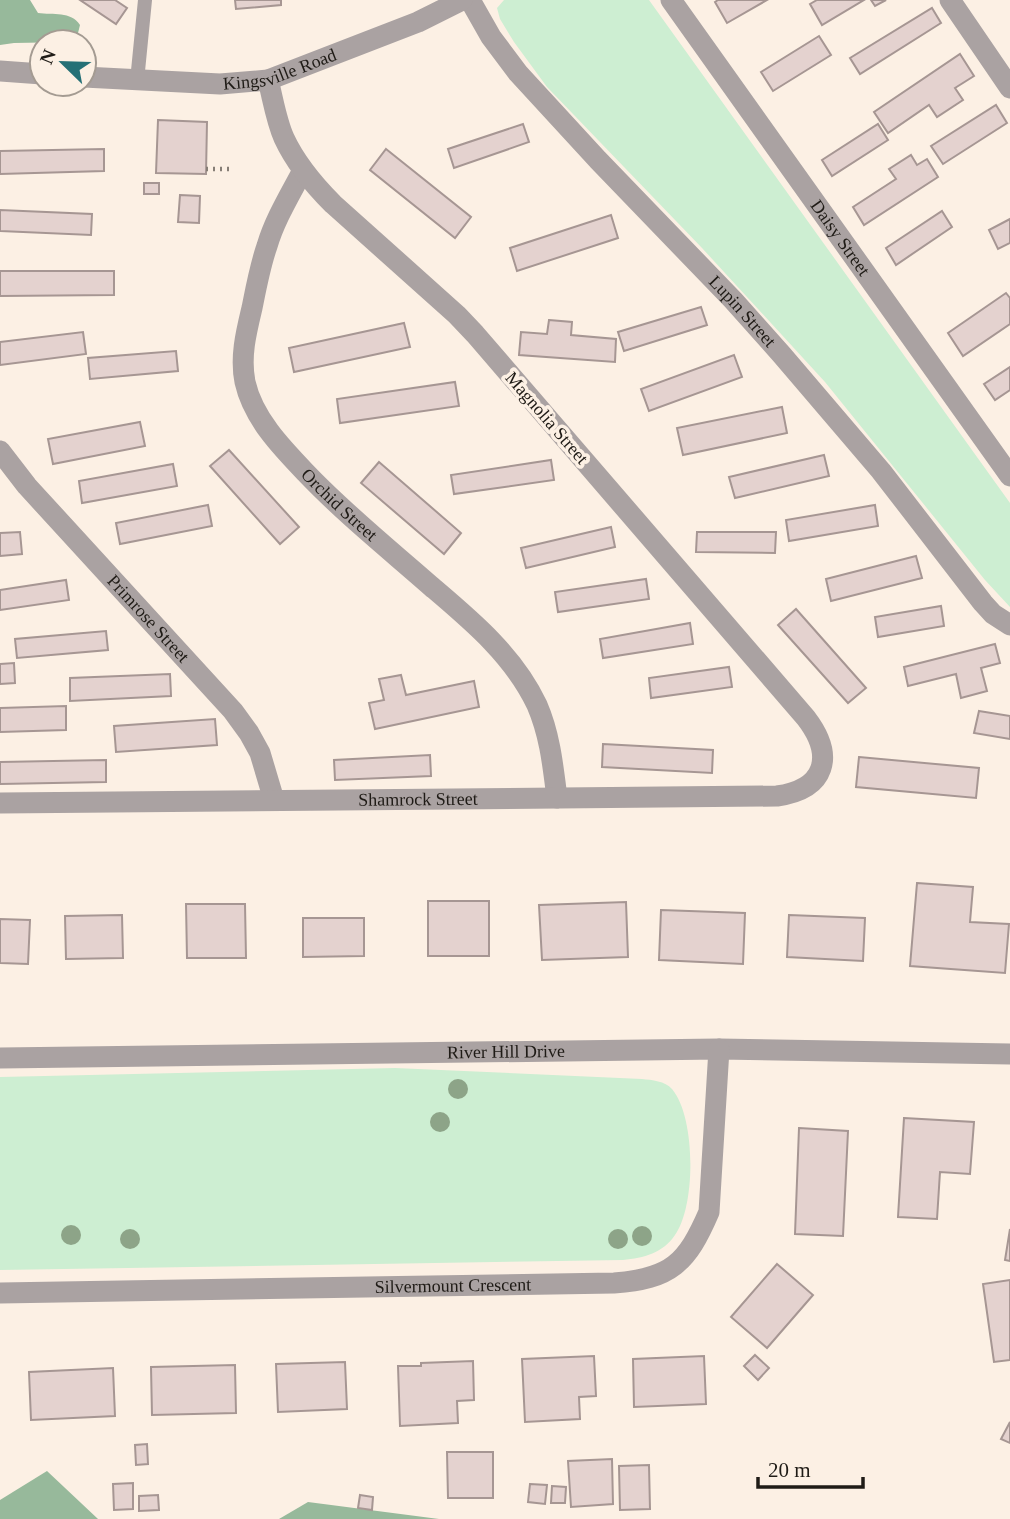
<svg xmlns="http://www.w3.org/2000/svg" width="1010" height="1519" viewBox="0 0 1010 1519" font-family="'Times New Roman',serif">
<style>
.green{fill:#cdeed2}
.forest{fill:#97b99b}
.building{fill:#e4d2cf;stroke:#a69693;stroke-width:2}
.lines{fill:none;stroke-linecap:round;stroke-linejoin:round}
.path{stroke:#867e76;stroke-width:4.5;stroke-dasharray:2 5;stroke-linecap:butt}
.lane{stroke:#aaa2a2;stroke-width:14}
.street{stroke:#aaa2a2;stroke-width:21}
.tree{fill:#8da488}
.labels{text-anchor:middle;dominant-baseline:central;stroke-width:7;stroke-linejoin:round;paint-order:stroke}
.street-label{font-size:18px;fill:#1f1b16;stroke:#fcf0e4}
</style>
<rect width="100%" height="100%" fill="#fcf0e4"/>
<g class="green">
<polygon points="504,0 649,0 1010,503 1010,607 985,580 825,382 702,248 547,87 514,42 500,19 497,8"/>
<path d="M395 1068 642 1079C652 1080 665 1081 672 1089 696 1117 696 1206 675 1235 663 1253 644 1258 623 1260L0 1270V1077Z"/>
</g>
<g class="forest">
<path d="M0 0H30L38 13C53 15 71 11 80 25L77 37 71 42 14 43 0 45Z"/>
<polygon points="47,1471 98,1519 0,1519 0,1500"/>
<polygon points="308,1502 439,1519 279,1519"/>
</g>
<g class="building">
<polygon points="80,0 115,0 127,8 116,24"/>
<polygon points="235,0 281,0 281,5 236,9"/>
<polygon points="718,0 767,0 727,23 715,2"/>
<polygon points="817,0 864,0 822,25 810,4"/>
<polygon points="871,0 886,0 875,6"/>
<polygon points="932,8 941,23 860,74 850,58"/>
<polygon points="819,36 831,55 773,91 761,72"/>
<polygon points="960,54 974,76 955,88 963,100 937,117 929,105 888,133 874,112"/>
<polygon points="996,105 1007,123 943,164 931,146"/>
<polygon points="158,120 207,122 206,174 156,173"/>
<polygon points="523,124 529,142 454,168 448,149"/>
<polygon points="878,124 888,140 832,176 822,160"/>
<polygon points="104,149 104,171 0,174 0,151"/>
<polygon points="386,149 471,217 455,238 370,170"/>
<polygon points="911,155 917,165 927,159 938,177 864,225 853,207 896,179 889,169"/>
<rect x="144" y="183" width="15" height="11"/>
<polygon points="180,195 200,196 199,223 178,222"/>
<polygon points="0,210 92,214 91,235 0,231"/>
<polygon points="942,211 952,227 896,265 886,248"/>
<polygon points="611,215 618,238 517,271 510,248"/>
<polygon points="1010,219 1010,243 998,249 989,230"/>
<polygon points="0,271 114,271 114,295 0,296"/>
<polygon points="1006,293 1010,298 1010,324 963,356 948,333"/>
<polygon points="701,307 707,325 624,351 618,332"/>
<polygon points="549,320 572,322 571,335 616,339 615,362 519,355 521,332 547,334"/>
<polygon points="404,323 410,347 294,372 289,348"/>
<polygon points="83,332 86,354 0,365 0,342"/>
<polygon points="176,351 178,371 90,379 88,358"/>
<polygon points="734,355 742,377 649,411 641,389"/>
<polygon points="1010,367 1010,390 995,400 984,384"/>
<polygon points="455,382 459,406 340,423 337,399"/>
<polygon points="782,407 787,433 683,455 677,428"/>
<polygon points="140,422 145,446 53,464 48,439"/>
<polygon points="229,450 299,527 280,544 210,466"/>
<polygon points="824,455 829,476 735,498 729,477"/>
<polygon points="551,460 554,480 454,494 451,475"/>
<polygon points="379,462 461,533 444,554 361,483"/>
<polygon points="173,464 177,486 82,503 79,481"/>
<polygon points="208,505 212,526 120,544 116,523"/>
<polygon points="875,505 878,526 789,541 786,520"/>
<polygon points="611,527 615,547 526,568 521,548"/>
<polygon points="20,532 22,554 0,556 0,533"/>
<polygon points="697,532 776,532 775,553 696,552"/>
<polygon points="916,556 922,578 831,601 826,579"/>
<polygon points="646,579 649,599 558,612 555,592"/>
<polygon points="66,580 69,600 0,610 0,590"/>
<polygon points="941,606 944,626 878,637 875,617"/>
<polygon points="796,609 866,688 848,703 778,625"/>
<polygon points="690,623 693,644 603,658 600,639"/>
<polygon points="106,631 108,650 17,658 15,639"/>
<polygon points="995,644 1000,663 981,668 987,691 961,698 956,674 908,686 904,667"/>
<polygon points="14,663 15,683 0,684 0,664"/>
<polygon points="729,667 732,687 651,698 649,678"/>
<polygon points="170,674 171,696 70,701 70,678"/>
<polygon points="401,675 406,695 474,681 479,707 375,729 369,703 384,700 379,679"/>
<polygon points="66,706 66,730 0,732 0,708"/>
<polygon points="979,711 1010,716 1010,739 974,733"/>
<polygon points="215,719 217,745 116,752 114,726"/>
<polygon points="603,744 713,750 712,773 602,767"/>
<polygon points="430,755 431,776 335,780 334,760"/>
<polygon points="859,757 979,768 976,798 856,787"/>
<polygon points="106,760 106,782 0,784 0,762"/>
<polygon points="917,883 973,887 970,922 1009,924 1005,973 910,966"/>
<rect x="428" y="901" width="61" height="55"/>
<polygon points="626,902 628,957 542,960 539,905"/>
<polygon points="186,904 245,904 246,958 187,958"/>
<polygon points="661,910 745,913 743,964 659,960"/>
<polygon points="122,915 123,958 66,959 65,916"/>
<polygon points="789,915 865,918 863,961 787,957"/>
<polygon points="303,918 364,918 364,956 303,957"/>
<polygon points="0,919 30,920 28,964 0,963"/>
<polygon points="904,1118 974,1122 970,1174 940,1172 937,1219 898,1217"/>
<polygon points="799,1128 848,1131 843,1236 795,1234"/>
<polygon points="1010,1229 1010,1261 1005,1260"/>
<polygon points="777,1264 813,1295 767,1348 731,1317"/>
<polygon points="1010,1280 1010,1360 994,1362 983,1284"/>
<polygon points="755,1355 769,1368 758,1380 744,1366"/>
<polygon points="594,1356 596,1396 579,1397 580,1419 525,1422 522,1359"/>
<polygon points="704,1356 706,1404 634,1407 633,1359"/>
<polygon points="473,1361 474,1400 457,1401 458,1423 400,1426 398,1366 421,1366 421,1363"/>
<polygon points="345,1362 347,1409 278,1412 276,1364"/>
<polygon points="235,1365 236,1413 152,1415 151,1367"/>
<polygon points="113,1368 115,1416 31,1420 29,1372"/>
<polygon points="1010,1422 1010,1443 1001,1439"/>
<polygon points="147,1444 148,1464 136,1465 135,1445"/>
<polygon points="447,1452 493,1452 493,1498 448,1498"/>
<polygon points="612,1459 613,1504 571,1507 568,1461"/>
<polygon points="649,1465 650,1509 620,1510 619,1466"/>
<polygon points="133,1483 133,1509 114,1510 113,1484"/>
<polygon points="530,1484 547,1485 545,1504 528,1502"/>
<polygon points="552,1486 566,1487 565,1503 551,1503"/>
<polygon points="158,1495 159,1510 139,1511 139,1496"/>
<polygon points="360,1495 373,1497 372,1510 358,1508"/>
</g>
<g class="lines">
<polyline class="path" points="206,169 230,169"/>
<polyline class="lane" points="137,81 145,0"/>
<g class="street">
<path id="s1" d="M470 0 491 37 518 73 598 160 733 300 782 355 881 471 983 603 993 614 1010 625"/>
<path id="s2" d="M671 0 1010 476"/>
<polyline points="950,0 1010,88"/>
<polyline points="0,71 42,74"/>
<path id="s3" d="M84 77 220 84 268 80 418 22 462 0"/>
<path id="s4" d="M303 170C290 195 275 219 267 246 260 266 256 288 252 308 246 333 240 357 245 382 253 418 281 447 306 473 345 514 390 550 432 587 472 621 514 656 537 705 550 735 553 766 557 798"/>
<path id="s5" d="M0 451 27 486 233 711 249 733 260 753 274 800"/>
<path id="s6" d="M0 803 777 796C826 789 835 756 806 718L475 334 457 315 333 204C314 185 296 164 284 138 276 120 273 99 268 80"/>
<path id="s7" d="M0 1058 719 1049 1010 1054"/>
<path id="s8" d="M0 1293 614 1283C671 1279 687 1263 709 1212L719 1049"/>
</g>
</g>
<g class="tree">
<circle cx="458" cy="1089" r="10"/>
<circle cx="440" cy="1122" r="10"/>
<circle cx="71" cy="1235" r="10"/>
<circle cx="642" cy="1236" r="10"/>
<circle cx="130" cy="1239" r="10"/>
<circle cx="618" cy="1239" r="10"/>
</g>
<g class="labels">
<g class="street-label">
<text stroke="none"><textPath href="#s3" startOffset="198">Kingsville Road</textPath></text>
<text stroke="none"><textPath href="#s2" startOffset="292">Daisy Street</textPath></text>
<text stroke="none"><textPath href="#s1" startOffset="415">Lupin Street</textPath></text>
<text transform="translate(547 418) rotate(49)">Magnolia Street</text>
<text stroke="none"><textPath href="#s4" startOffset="380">Orchid Street</textPath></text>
<text stroke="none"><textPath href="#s5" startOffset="224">Primrose Street</textPath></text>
<text stroke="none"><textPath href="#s6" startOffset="418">Shamrock Street</textPath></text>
<text stroke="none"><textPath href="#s7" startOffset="506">River Hill Drive</textPath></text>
<text stroke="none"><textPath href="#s8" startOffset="453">Silvermount Crescent</textPath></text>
</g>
</g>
<g transform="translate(63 63) rotate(293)"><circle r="33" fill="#fcf0e4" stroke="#a49b92" stroke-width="2"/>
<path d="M0-5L12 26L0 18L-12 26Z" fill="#257076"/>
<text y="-10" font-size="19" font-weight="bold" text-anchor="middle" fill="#1f1b16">N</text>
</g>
<path d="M758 1477v10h105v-10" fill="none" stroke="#1f1b16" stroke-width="3.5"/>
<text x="768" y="1477" font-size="21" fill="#1f1b16" stroke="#fcf0e4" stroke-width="5" paint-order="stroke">20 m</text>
</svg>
